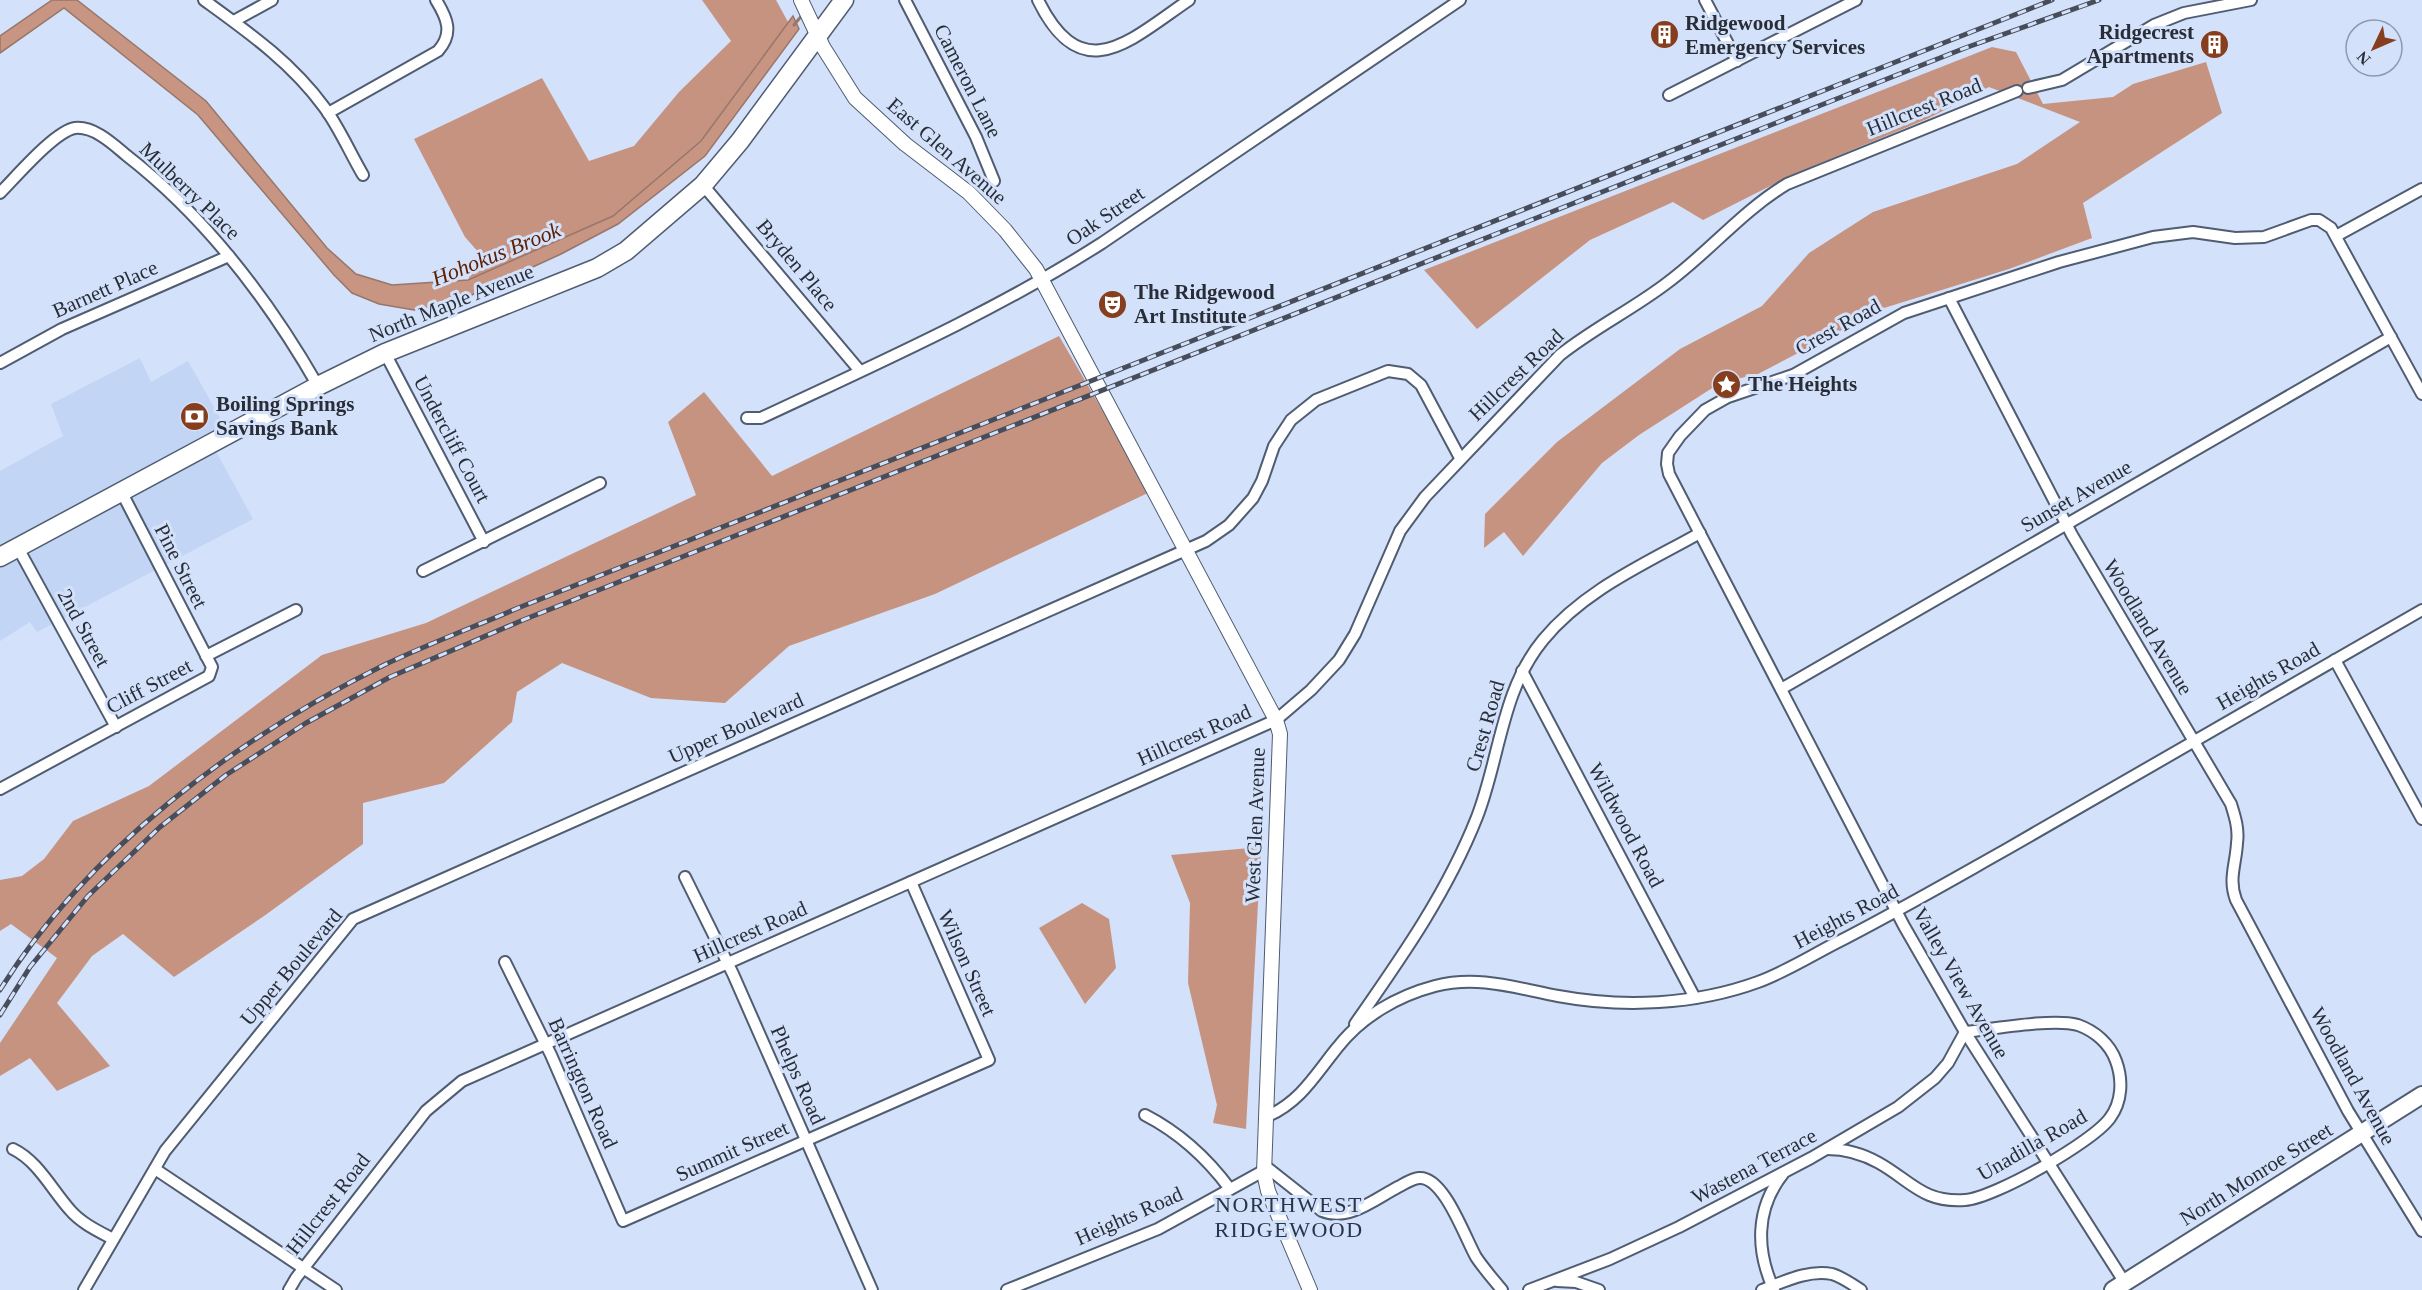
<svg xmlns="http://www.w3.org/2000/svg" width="2422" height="1290" viewBox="0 0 2422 1290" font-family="'Times New Roman',serif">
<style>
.built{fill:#c3d5f5}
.forest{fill:#c69380}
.water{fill:#c79581;stroke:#97766b;stroke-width:1.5}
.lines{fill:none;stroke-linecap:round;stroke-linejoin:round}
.stream{stroke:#97766b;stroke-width:3}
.minor-casing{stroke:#4f5c71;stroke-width:14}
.tertiary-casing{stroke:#4f5c71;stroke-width:16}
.secondary-casing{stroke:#4f5c71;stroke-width:20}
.primary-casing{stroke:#4f5c71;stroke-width:21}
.minor{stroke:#fff;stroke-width:10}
.tertiary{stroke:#fff;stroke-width:14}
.secondary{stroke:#fff;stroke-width:16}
.primary{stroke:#fff;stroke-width:18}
.rail-casing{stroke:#474d5a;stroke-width:5}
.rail{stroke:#d3e1fa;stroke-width:3;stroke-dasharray:9;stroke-linecap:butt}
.labels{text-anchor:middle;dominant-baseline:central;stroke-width:6;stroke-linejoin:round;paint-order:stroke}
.poi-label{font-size:21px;font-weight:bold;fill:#282d37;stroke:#d3e1fa;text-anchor:start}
.street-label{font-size:21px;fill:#282d37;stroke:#d3e1fa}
.water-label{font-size:22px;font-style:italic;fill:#5e2003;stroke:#d3e1fa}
.neighbourhood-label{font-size:22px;letter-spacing:1.5px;fill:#293448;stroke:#d3e1fa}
</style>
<rect width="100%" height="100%" fill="#d3e1fa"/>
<polygon class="built" points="140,358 151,382 188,361 224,425 207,435 253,519 37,632 30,622 0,641 0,471 63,436 51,404"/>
<g class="forest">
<polygon points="702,0 776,0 788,22 701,141 613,216 468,280 480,254 465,237 414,139 542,78 589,161 634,146 679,92 731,41"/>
<polygon points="1992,47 2016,52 2043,104 2113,97 2133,84 2206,62 2222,113 2083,203 2092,238 2009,269 1884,308 1758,374 1720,383 1639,435 1602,463 1523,556 1504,532 1484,548 1485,514 1557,442 1680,349 1762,306 1809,253 1873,212 2017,164 2080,122 1989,87 1927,119 1794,174 1703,220 1673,202 1590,240 1477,329 1424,270"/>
<polygon points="1059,336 1150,492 935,594 789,646 725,703 651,698 562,663 517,692 512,722 444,783 363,803 363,844 264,916 174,977 123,934 92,956 57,1003 110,1066 57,1091 30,1058 0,1076 0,1043 57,958 11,924 0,931 0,880 22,876 44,859 73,821 149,786 322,655 426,623 696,495 668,422 704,392 772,476"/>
<polygon points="1261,847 1246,1129 1213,1123 1217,1105 1188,983 1190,903 1171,855"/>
<polygon points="1082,903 1109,919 1116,968 1085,1004 1039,928"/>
</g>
<polygon class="water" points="52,0 77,0 206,101 327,248 356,274 392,285 468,280 613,216 701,141 793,16 799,29 705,156 618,224 561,254 463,299 420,311 379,304 352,293 334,275 198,115 64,8 0,53 0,36"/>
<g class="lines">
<polyline class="stream" points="794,25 803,14"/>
<defs>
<g id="minor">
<path d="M204 0C248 32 291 62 324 107 339 127 350 153 363 175"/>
<polyline points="905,0 976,137 994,181"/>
<path d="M1038 0C1082 90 1130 40 1189 0"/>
<polyline points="1705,0 1737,61"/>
<polyline points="234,21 272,0"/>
<polyline points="2028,88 2062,80 2154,25 2184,13 2251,0"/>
<polyline points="1669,95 1856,0"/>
<path d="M328 113 438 51C454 33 447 18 436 0"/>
<polyline points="703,185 860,371"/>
<path d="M0 193C16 177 55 131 75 128 94 126 113 144 126 155 206 217 268 299 318 386"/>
<polyline points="2336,236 2422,189"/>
<path d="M1949 298 2072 535 2231 804C2235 817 2239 829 2237 843 2236 864 2228 879 2236 900L2348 1111 2422 1231"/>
<polyline points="385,353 484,542"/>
<polyline points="0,363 62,329 229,256"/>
<path d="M747 418H761C876 364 996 311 1102 243L1460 0"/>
<polyline points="18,548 116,727"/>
<polyline points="423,571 600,483"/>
<polyline points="206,656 296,610"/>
<polyline points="2335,660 2422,819"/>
<polyline points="1522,671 1695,998"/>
<polyline points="1781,689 2391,337"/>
<polyline points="0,789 209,676 212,667 122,493"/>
<polyline points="685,877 733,974 872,1290"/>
<polyline points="505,962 551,1055 623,1221 989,1060 911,882"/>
<path d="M1355 1024C1401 958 1447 893 1477 817 1500 758 1501 691 1543 640 1584 590 1645 564 1700 533"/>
<path d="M1145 1115C1180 1133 1207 1158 1230 1189"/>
<path d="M1268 1116C1301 1101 1315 1075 1337 1048 1361 1017 1397 996 1435 986 1478 975 1516 988 1558 996 1623 1008 1695 1005 1758 982 1785 972 1809 957 1834 944 1893 914 1950 881 2007 849 2145 769 2284 690 2422 610"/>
<path d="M13 1149C38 1161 52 1190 70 1210 81 1223 98 1231 113 1239"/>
<path d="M1827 1149C1846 1149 1863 1154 1879 1163 1911 1181 1923 1203 1965 1200 1994 1198 2093 1142 2110 1118 2122 1102 2123 1080 2116 1061 2110 1044 2095 1031 2078 1025 2054 1018 1992 1029 1965 1032"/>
<path d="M1265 1166 1322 1211C1348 1222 1375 1199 1398 1187 1404 1184 1411 1179 1419 1178 1444 1176 1465 1238 1476 1257 1484 1269 1493 1279 1502 1290"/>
<polyline points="155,1169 336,1290"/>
<polyline points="1557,1281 1576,1282 1599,1290"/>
<polyline points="2125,1283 1965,1032 1904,926 1669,474 1667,464 1668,453 1680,436 1705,410 1728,397 1793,375 1904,313 2059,262 2153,237 2193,232 2235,238 2264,237 2311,220 2319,220 2331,228 2422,394"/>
<polyline points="84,1290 165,1151 353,919 1206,541 1229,525 1253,498 1262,481 1274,446 1291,420 1316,400 1388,371 1408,374 1421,385 1460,458"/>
<path d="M289 1290 296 1278 426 1111 462 1081 1276 720 1311 690 1339 660 1355 634 1400 531 1425 497 1560 355C1594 328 1633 309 1667 283 1709 252 1742 211 1787 184L2017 91"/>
<polyline points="1007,1290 1158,1229 1265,1170"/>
<polyline points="1529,1290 1610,1259 1679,1227 1811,1158 1898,1107 1935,1078 1948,1063 1965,1032"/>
<path d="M1762 1290C1783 1282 1809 1269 1832 1274 1842 1277 1852 1284 1861 1290"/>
<path d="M1774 1290C1756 1251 1755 1209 1783 1174"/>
</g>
<polyline id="tertiary" points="801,0 823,47 855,98 905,144 969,193 1005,230 1036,269 1276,720 1280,734 1264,1173 1268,1191 1310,1290"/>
<polyline id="secondary" points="2113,1290 2422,1095"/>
<polyline id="primary" points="0,557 318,386 385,353 597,268 626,251 703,185 740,141 844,0"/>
</defs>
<use href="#minor" class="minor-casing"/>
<use href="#tertiary" class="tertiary-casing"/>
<use href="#secondary" class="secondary-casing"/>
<use href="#primary" class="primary-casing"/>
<use href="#minor" class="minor"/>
<use href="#tertiary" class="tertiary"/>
<use href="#secondary" class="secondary"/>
<use href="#primary" class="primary"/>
<defs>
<g id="rail">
<path d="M0 990C88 849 237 738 384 665 428 644 474 627 518 608L2052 0"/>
<polyline points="0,1015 30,967 88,896 160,827 226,775 306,723 390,677 523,620 1965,48 2099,0"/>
</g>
</defs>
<use href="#rail" class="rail-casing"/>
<use href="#rail" class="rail"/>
</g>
<defs>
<symbol id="building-disc" viewBox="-11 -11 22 22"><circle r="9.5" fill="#863e1f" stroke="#d3e1fa"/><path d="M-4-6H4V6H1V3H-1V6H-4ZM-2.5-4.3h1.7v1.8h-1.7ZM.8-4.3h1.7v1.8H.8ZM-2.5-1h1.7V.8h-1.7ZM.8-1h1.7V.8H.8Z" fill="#fff"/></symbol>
<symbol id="theatre-disc" viewBox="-11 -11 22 22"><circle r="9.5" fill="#863e1f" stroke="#d3e1fa"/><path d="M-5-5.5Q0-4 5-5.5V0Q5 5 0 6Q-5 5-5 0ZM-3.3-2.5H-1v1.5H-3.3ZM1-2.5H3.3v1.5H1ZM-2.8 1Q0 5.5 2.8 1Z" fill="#fff"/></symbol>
<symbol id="sight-disc" viewBox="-11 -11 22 22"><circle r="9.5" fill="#863e1f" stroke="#d3e1fa"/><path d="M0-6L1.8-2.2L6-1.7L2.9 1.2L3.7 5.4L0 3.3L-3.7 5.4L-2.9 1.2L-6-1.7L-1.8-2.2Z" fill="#fff"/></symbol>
<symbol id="bank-disc" viewBox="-11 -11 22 22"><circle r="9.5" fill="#863e1f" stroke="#d3e1fa"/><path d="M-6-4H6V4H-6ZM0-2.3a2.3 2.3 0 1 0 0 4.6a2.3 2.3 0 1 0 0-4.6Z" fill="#fff"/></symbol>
</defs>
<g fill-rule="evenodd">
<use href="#building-disc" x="1648" y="18" width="33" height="33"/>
<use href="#building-disc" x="2198" y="28" width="33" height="33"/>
<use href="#theatre-disc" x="1096" y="288" width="33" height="33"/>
<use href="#sight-disc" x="1710" y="368" width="33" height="33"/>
<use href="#bank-disc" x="178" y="400" width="33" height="33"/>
</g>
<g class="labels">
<g class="poi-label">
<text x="1685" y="23">Ridgewood<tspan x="1685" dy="24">Emergency Services</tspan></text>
<text x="2194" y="32" text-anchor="end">Ridgecrest<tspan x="2194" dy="24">Apartments</tspan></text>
<text x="1134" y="292">The Ridgewood<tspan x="1134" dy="24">Art Institute</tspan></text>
<text x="1748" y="384">The Heights</text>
<text x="216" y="404">Boiling Springs<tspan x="216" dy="24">Savings Bank</tspan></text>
</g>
<g class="street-label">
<text transform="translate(968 81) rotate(63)">Cameron Lane</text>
<text transform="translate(1924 107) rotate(-22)">Hillcrest Road</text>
<text transform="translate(947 151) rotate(41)">East Glen Avenue</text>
<text transform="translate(190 191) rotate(44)">Mulberry Place</text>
<text transform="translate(1105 216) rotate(-34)">Oak Street</text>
<text transform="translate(797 265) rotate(50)">Bryden Place</text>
<text transform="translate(105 289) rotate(-24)">Barnett Place</text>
<text transform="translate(451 303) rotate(-22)">North Maple Avenue</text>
<text transform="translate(1838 327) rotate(-29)">Crest Road</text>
<text transform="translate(1516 375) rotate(-44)">Hillcrest Road</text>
<text transform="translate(452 439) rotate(62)">Undercliff Court</text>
<text transform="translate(2076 496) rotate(-30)">Sunset Avenue</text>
<text transform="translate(181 566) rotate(63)">Pine Street</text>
<text transform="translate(2148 627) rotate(59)">Woodland Avenue</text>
<text transform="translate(84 628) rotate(61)">2nd Street</text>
<text transform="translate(2268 676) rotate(-30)">Heights Road</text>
<text transform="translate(149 686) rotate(-28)">Cliff Street</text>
<text transform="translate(1485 726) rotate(-74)">Crest Road</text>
<text transform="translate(736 728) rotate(-24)">Upper Boulevard</text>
<text transform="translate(1194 735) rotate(-24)">Hillcrest Road</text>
<text transform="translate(1255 825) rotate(-88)">West Glen Avenue</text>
<text transform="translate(1626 825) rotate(62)">Wildwood Road</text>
<text transform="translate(1846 916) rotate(-28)">Heights Road</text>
<text transform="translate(750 932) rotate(-24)">Hillcrest Road</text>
<text transform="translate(967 963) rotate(66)">Wilson Street</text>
<text transform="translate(291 967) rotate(-50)">Upper Boulevard</text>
<text transform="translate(1961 983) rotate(60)">Valley View Avenue</text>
<text transform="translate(798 1075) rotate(66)">Phelps Road</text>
<text transform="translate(2353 1076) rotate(61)">Woodland Avenue</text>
<text transform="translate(583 1083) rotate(66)">Barrington Road</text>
<text transform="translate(2032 1145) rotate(-30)">Unadilla Road</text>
<text transform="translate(732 1151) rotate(-24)">Summit Street</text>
<text transform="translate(1754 1166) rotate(-28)">Wastena Terrace</text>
<text transform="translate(2256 1174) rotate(-32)">North Monroe Street</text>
<text transform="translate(328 1204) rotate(-52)">Hillcrest Road</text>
<text transform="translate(1129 1216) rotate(-24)">Heights Road</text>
</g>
<g class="water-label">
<text transform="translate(496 254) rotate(-22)">Hohokus Brook</text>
</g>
<g class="neighbourhood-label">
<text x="1289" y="1204">NORTHWEST<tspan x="1289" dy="25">RIDGEWOOD</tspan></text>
</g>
</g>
<g transform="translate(2374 48) rotate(226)"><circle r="28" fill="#d3e1fa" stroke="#8f99ac" stroke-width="1.5"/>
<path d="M0-4.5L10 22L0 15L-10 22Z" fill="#863e1f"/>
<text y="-9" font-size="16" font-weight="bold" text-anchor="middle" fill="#282d37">N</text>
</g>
</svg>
